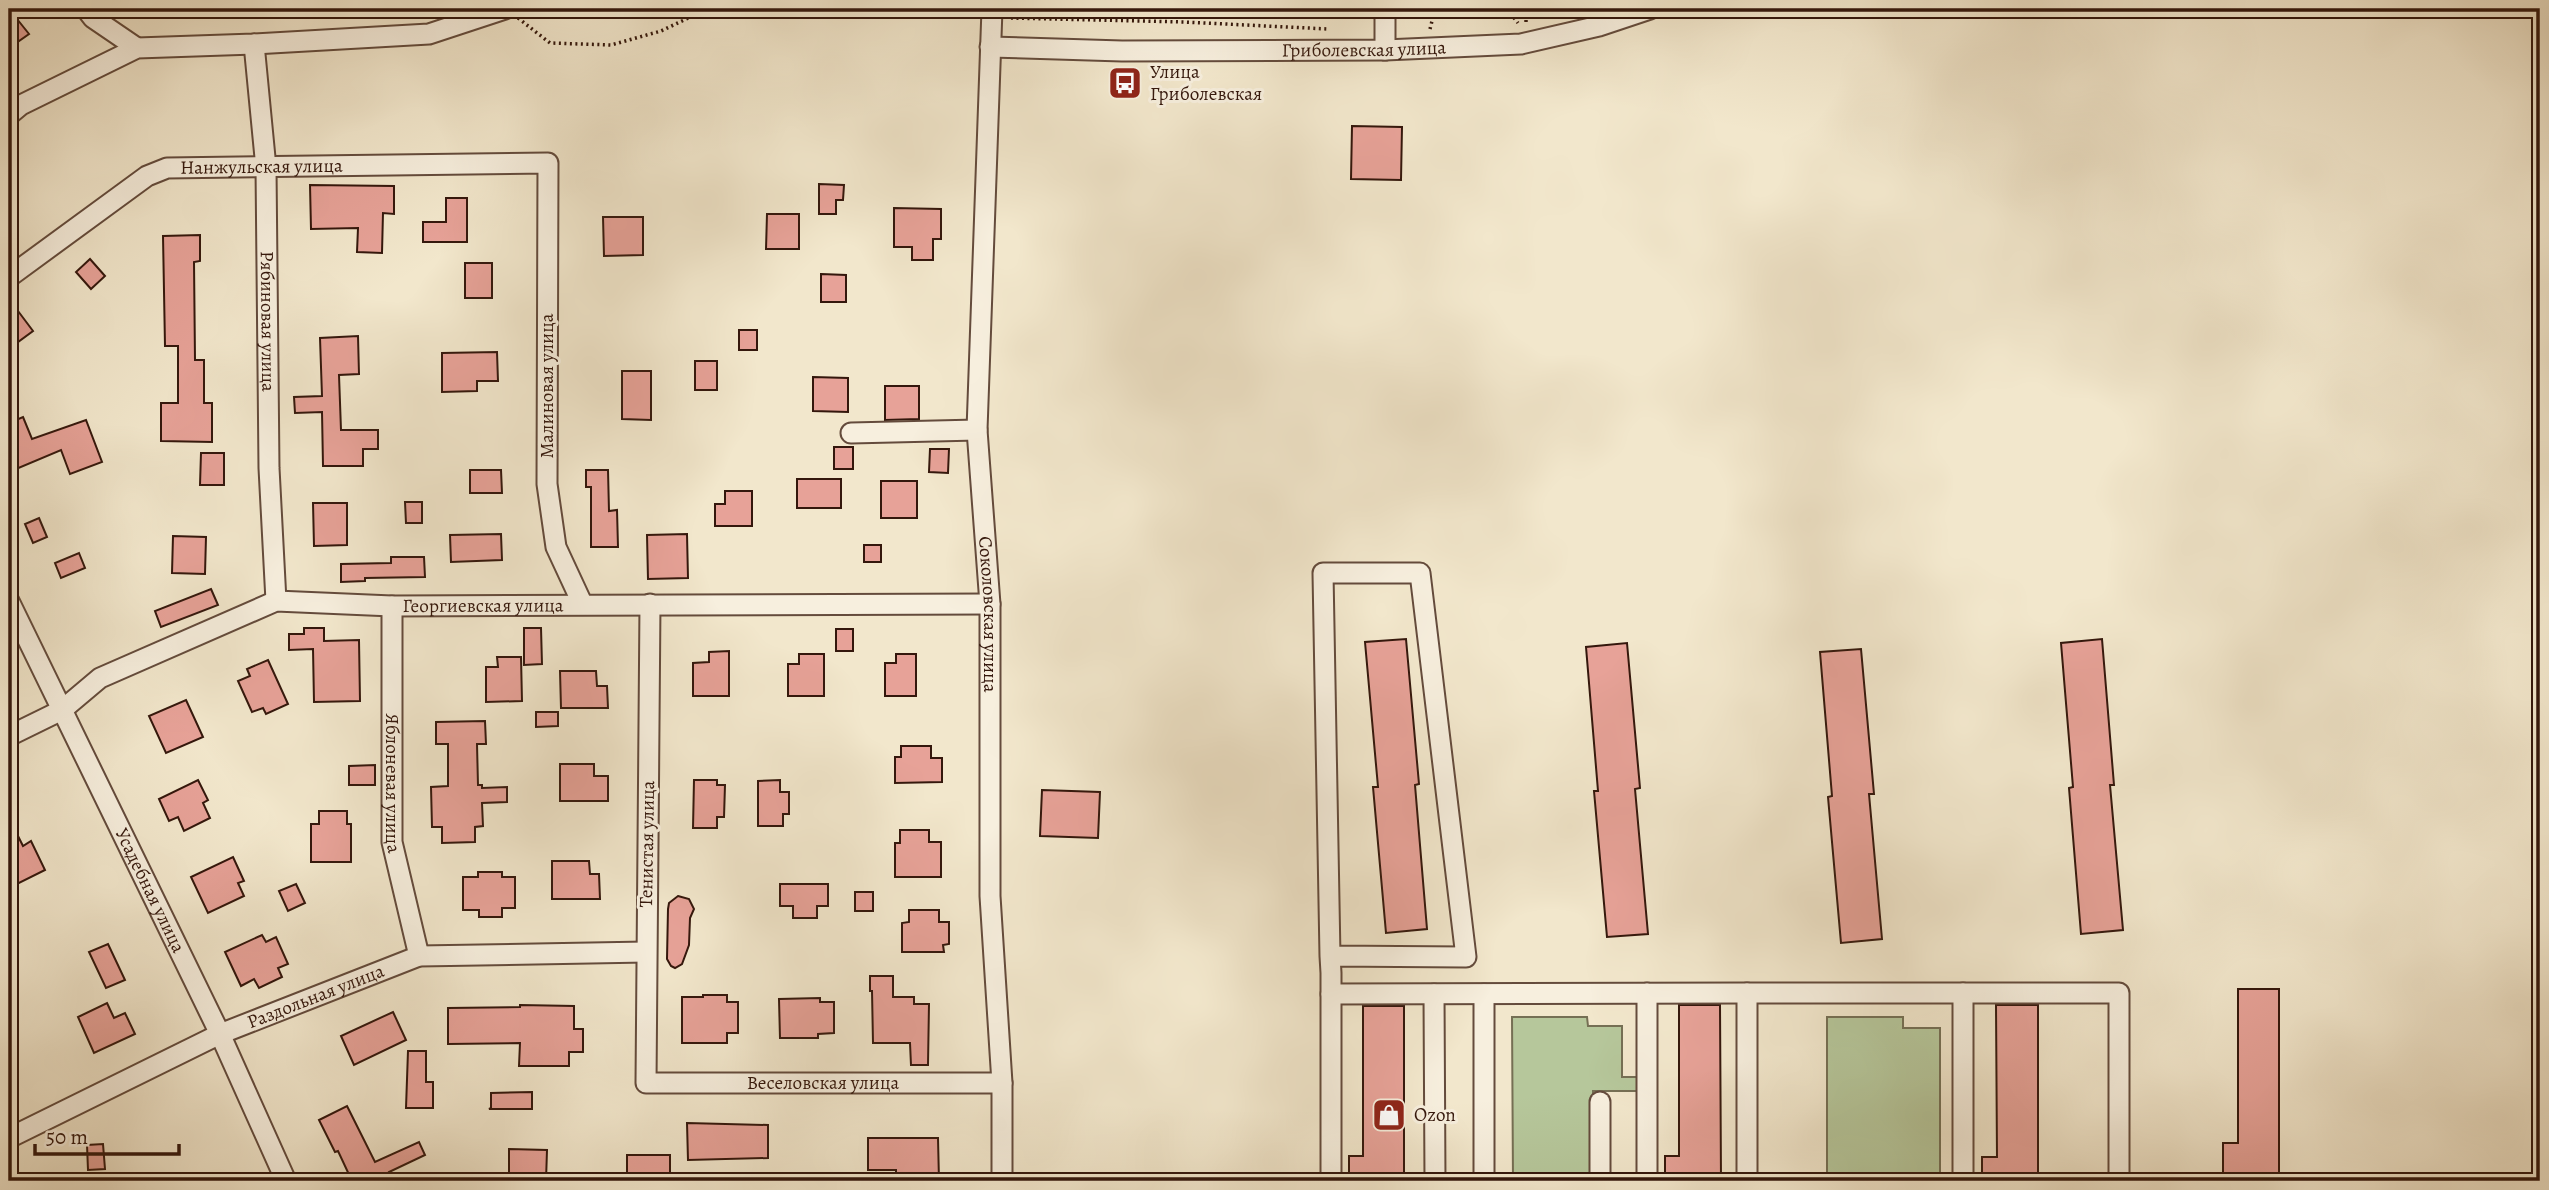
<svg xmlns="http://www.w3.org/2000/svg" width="2549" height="1190" viewBox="0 0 2549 1190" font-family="Alegreya,serif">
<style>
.green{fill:#b6c79b;stroke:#756f54;stroke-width:2}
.building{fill:#e7a298;stroke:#34170c;stroke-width:2}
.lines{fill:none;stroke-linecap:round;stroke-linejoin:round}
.minor-casing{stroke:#644b3c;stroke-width:23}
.path{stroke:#34170c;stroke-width:3.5;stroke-dasharray:2 3.5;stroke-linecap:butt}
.minor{stroke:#f7efde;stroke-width:19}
.labels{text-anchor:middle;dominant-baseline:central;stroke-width:6;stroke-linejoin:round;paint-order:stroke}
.street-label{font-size:19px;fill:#34170c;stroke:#f7efde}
.poi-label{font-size:19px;fill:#34170c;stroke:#f7efde;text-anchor:start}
</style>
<rect width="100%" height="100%" fill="#f2e7cc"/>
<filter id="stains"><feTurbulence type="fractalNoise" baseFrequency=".00286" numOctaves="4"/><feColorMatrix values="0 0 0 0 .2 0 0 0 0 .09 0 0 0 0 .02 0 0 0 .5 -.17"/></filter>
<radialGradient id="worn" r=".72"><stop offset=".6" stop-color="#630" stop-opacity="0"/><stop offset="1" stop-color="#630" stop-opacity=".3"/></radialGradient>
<g class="green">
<polygon points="1512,1017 1587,1017 1588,1026 1622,1026 1622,1077 1638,1077 1638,1091 1593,1091 1593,1181 1513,1181"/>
<polygon points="1827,1017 1903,1017 1903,1028 1940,1028 1940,1181 1827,1181"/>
</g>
<g class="building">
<polygon points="9,9 29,34 9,48"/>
<polygon points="1352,126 1402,127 1401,180 1351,179"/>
<polygon points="819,184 844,185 843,200 836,200 836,214 819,214"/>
<polygon points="310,185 394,186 394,214 383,213 382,253 357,252 358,228 311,229"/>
<polygon points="446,198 467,198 467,242 423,242 423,222 446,222"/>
<polygon points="894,208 941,209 941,239 933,239 933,260 912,260 912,247 894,247"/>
<polygon points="767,214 799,214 799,249 766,249"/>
<polygon points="603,217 643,217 643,255 604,256"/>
<polygon points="200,235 200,261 194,262 195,360 204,360 204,403 212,403 212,442 161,441 161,403 178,403 178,346 165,346 163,236"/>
<polygon points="90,259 105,276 91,289 76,272"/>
<rect x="465" y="263" width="27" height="35"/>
<polygon points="821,274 846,275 846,302 821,302"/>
<polygon points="9,299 33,331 18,342 9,330"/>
<rect x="739" y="330" width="18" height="20"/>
<polygon points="358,336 359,374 339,375 341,430 378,430 378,449 363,449 363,466 323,466 322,412 295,413 294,397 322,396 320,338"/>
<polygon points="497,352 498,381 477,381 477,391 442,392 442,353"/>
<rect x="695" y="361" width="22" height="29"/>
<polygon points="622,371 651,371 651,420 622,419"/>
<polygon points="813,377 848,378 848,412 813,411"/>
<polygon points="885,386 919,386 919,419 885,420"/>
<polygon points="23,417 32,439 86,420 102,462 70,474 61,450 9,472 9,423"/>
<rect x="834" y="447" width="19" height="22"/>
<polygon points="930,449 949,449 948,473 929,472"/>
<polygon points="201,453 224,453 224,485 200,485"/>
<polygon points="470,470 501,470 502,493 470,493"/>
<polygon points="586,470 608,470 609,511 617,510 618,547 591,547 591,487 586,487"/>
<rect x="797" y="479" width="44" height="29"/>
<rect x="881" y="481" width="36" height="37"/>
<polygon points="725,491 752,491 752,526 715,526 715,504 725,504"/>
<polygon points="405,502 422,502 422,523 406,523"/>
<polygon points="313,503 347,503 347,545 314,546"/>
<polygon points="39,518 47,537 33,543 25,524"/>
<polygon points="501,534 502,560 451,562 450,535"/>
<polygon points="687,534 688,578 648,579 647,535"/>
<polygon points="173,536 206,537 205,574 172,573"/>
<rect x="864" y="545" width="17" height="17"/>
<polygon points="79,553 85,568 61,578 55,563"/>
<polygon points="391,557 424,557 425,577 365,578 365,581 341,582 341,564 391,563"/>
<polygon points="211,589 218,605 161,627 155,611"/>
<polygon points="304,628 324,628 324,641 359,640 360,701 314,702 313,649 289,650 289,634 304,634"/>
<polygon points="524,628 541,628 542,664 524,665"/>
<rect x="836" y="629" width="17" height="22"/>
<polygon points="1406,639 1419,784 1415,785 1427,929 1386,933 1373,787 1378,787 1365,642"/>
<polygon points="2102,639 2114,785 2110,785 2123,930 2081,934 2069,788 2073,787 2061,643"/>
<polygon points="1627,643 1640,788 1635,789 1648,934 1607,937 1594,791 1598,791 1586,647"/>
<polygon points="1861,649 1874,794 1869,794 1882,939 1841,943 1828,797 1832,796 1820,652"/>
<polygon points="729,651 729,696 693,696 693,663 709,662 709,652"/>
<polygon points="799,654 824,654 824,696 788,696 788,664 799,664"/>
<polygon points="896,654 916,654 916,696 885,696 885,663 896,663"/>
<polygon points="497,657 521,657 522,701 486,702 486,667 498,667"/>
<polygon points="268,660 288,704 266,714 263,708 252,712 238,681 250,676 247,669"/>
<polygon points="560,671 596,671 597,686 607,686 608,708 561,708"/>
<polygon points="186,700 203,737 166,753 149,716"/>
<polygon points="536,712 558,712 558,726 536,727"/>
<polygon points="485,721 486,744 477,744 478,785 482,785 482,788 507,787 507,802 482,803 483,826 475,827 475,842 442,843 442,827 432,827 431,787 448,786 448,744 436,744 436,722"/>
<polygon points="901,746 931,746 931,758 942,758 942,782 895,783 895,757 901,757"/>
<polygon points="560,764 594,764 594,776 608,776 608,801 560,801"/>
<polygon points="375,765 375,785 349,785 349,766"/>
<polygon points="198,780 208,800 203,803 210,818 184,831 178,817 169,821 159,799"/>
<polygon points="694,780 717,780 717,785 725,785 724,817 717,817 717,828 693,828"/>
<polygon points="780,780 780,792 789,792 789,814 783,814 783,826 758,826 758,781"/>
<polygon points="1042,790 1100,792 1098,838 1040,836"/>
<polygon points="319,811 347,811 347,824 351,824 351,862 311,862 311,824 319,824"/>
<polygon points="9,818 23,846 31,841 45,870 9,888"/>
<polygon points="900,830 929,830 929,842 941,842 941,877 895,877 895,843 900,843"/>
<polygon points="233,857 244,881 238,883 244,896 208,913 191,877"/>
<polygon points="552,861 589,861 590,874 599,874 600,899 552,899"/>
<polygon points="478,872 502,872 502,877 515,877 515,908 502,908 502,917 479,917 479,910 463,910 463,877 478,877"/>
<polygon points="296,884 305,903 288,911 279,891"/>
<polygon points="780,884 828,884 828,906 817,906 817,918 793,918 793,906 780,906"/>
<rect x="855" y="892" width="18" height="19"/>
<polygon points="678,896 689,899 694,909 690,918 689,945 682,964 675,968 671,966 667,959 668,909 669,903"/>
<polygon points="909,910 939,910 939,922 949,922 949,944 943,945 944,952 902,952 902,923 909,922"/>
<polygon points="262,935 266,942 276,937 288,964 278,968 282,977 259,988 254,979 241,986 225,952"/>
<polygon points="108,944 125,980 106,988 89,952"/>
<polygon points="870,976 893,976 893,997 914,997 914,1004 929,1004 928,1065 911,1065 910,1043 873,1043 872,991 870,991"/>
<polygon points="2238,989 2279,989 2279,1181 2223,1181 2223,1143 2238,1143"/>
<polygon points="703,995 727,995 727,1002 738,1002 738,1033 727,1033 727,1043 682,1043 682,997 703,997"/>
<polygon points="820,998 820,1002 834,1002 834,1033 818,1034 818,1038 780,1038 779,999"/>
<polygon points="107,1003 114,1018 125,1013 135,1034 94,1053 78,1017"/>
<polygon points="520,1005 574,1006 574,1029 583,1029 583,1052 569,1052 569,1066 519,1066 520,1043 448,1044 448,1008 520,1007"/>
<polygon points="1679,1005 1720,1005 1721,1181 1665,1181 1665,1156 1679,1156"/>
<polygon points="1996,1005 2038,1005 2038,1181 1982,1181 1982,1157 1997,1157"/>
<polygon points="1363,1006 1404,1006 1404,1181 1349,1181 1349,1156 1363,1156"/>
<polygon points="393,1012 406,1040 354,1065 341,1036"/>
<polygon points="408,1051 426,1051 426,1082 433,1082 433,1108 406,1108"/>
<polygon points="532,1092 532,1109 489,1109 491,1108 491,1093"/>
<polygon points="347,1106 375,1162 419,1142 425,1155 389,1172 393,1181 352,1181 338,1151 335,1152 319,1120"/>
<polygon points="687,1123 768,1125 768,1158 688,1160"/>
<polygon points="868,1138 938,1138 939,1181 896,1181 896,1170 868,1170"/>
<polygon points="103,1144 105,1169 88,1170 87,1145"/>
<polygon points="509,1149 547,1150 546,1181 509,1181"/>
<rect x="627" y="1155" width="43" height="26"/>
</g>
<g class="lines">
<defs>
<g id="minor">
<polyline points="86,9 93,18 137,48"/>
<path id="s1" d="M992 9 977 430 990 604V896L1002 1083V1181"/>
<polyline points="1385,9 1385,50"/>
<path id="s2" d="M254 44 266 168 269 468 276 601"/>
<path id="s3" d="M990 47 1122 51 1385 50 1521 44 1599 26 1650 9"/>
<polyline points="9,115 21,105 137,48 254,44 429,34 505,9"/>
<path id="s4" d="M9 277 147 176 167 168 548 163 547 484 556 547 582 603"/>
<polyline points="851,433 977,430"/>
<path id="s5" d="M9 601 220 1034 286 1181"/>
<path id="s6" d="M650 604 646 1083H1002"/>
<path id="s7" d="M392 606V842L419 956"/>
<path id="s8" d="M9 736 62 710 100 678 276 601 392 606 990 604"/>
<polyline points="1330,956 1466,957 1420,573 1323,573 1330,956 1331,973 1331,1181"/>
<polyline points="1647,993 1647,1181"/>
<polyline points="1963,993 1963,1181"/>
<polyline points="1331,994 1747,993"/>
<polyline points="1434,994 1435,1181"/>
<polyline points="1484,994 1484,1181"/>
<polyline points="1600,1102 1600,1181"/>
<path id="s9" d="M9 1138 220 1034 419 956 646 952"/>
<polyline points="1747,1181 1747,993 2119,993 2119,1181"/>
</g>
</defs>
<use href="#minor" class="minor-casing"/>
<g class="path">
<polyline points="1507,9 1518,23"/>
<polyline points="1526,9 1526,22"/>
<polyline points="518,18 550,43 611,45 661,31 707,9 714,9"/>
<polyline points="1011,18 1184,22 1328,29"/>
<polyline points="1430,29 1435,9"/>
</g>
<use href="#minor" class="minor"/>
</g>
<defs>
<symbol id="bus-square" viewBox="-11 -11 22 22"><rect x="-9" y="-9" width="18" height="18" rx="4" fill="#8f2418" stroke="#f7efde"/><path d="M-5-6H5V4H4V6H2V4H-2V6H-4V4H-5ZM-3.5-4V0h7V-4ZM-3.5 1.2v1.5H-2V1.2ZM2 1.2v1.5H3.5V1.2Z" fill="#fff"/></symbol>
<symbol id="shop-square" viewBox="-11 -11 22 22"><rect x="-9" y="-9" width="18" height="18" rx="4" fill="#8f2418" stroke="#f7efde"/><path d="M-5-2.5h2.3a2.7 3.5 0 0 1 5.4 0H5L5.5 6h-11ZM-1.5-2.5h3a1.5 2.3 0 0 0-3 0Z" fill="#fff"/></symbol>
</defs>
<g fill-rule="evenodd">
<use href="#bus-square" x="1106" y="64" width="38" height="38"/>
<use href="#shop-square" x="1370" y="1096" width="38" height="38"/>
</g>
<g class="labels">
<g class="street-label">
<text stroke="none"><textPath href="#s3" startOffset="374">Гриболевская улица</textPath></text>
<text stroke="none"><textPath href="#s4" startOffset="287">Нанжульская улица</textPath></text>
<text stroke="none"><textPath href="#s2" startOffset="278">Рябиновая улица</textPath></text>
<text transform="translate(547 386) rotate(-90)">Малиновая улица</text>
<text stroke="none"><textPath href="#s8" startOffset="508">Георгиевская улица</textPath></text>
<text stroke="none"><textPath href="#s1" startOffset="606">Соколовская улица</textPath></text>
<text stroke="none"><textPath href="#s7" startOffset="177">Яблоневая улица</textPath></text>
<text transform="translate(647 844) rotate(-89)">Тенистая улица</text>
<text stroke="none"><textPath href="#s5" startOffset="322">Усадебная улица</textPath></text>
<text stroke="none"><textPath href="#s9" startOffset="338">Раздольная улица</textPath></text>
<text stroke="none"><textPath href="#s6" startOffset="656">Веселовская улица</textPath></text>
</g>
<g class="poi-label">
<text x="1150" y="72">Улица<tspan x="1150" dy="22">Гриболевская</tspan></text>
<text x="1414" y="1115">Ozon</text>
</g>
</g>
<rect width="2549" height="1190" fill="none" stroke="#f2e7cc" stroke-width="35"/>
<rect x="10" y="10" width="2528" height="1169" fill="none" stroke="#34170c" stroke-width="3.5"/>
<rect x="18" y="18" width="2514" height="1155" fill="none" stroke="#34170c" stroke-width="2"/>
<path d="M35 1144v10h144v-10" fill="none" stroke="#34170c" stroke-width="3.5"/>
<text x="46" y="1144" font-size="21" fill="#34170c" stroke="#f7efde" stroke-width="5" paint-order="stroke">50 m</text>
<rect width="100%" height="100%" filter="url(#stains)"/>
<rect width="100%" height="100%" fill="url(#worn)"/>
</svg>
